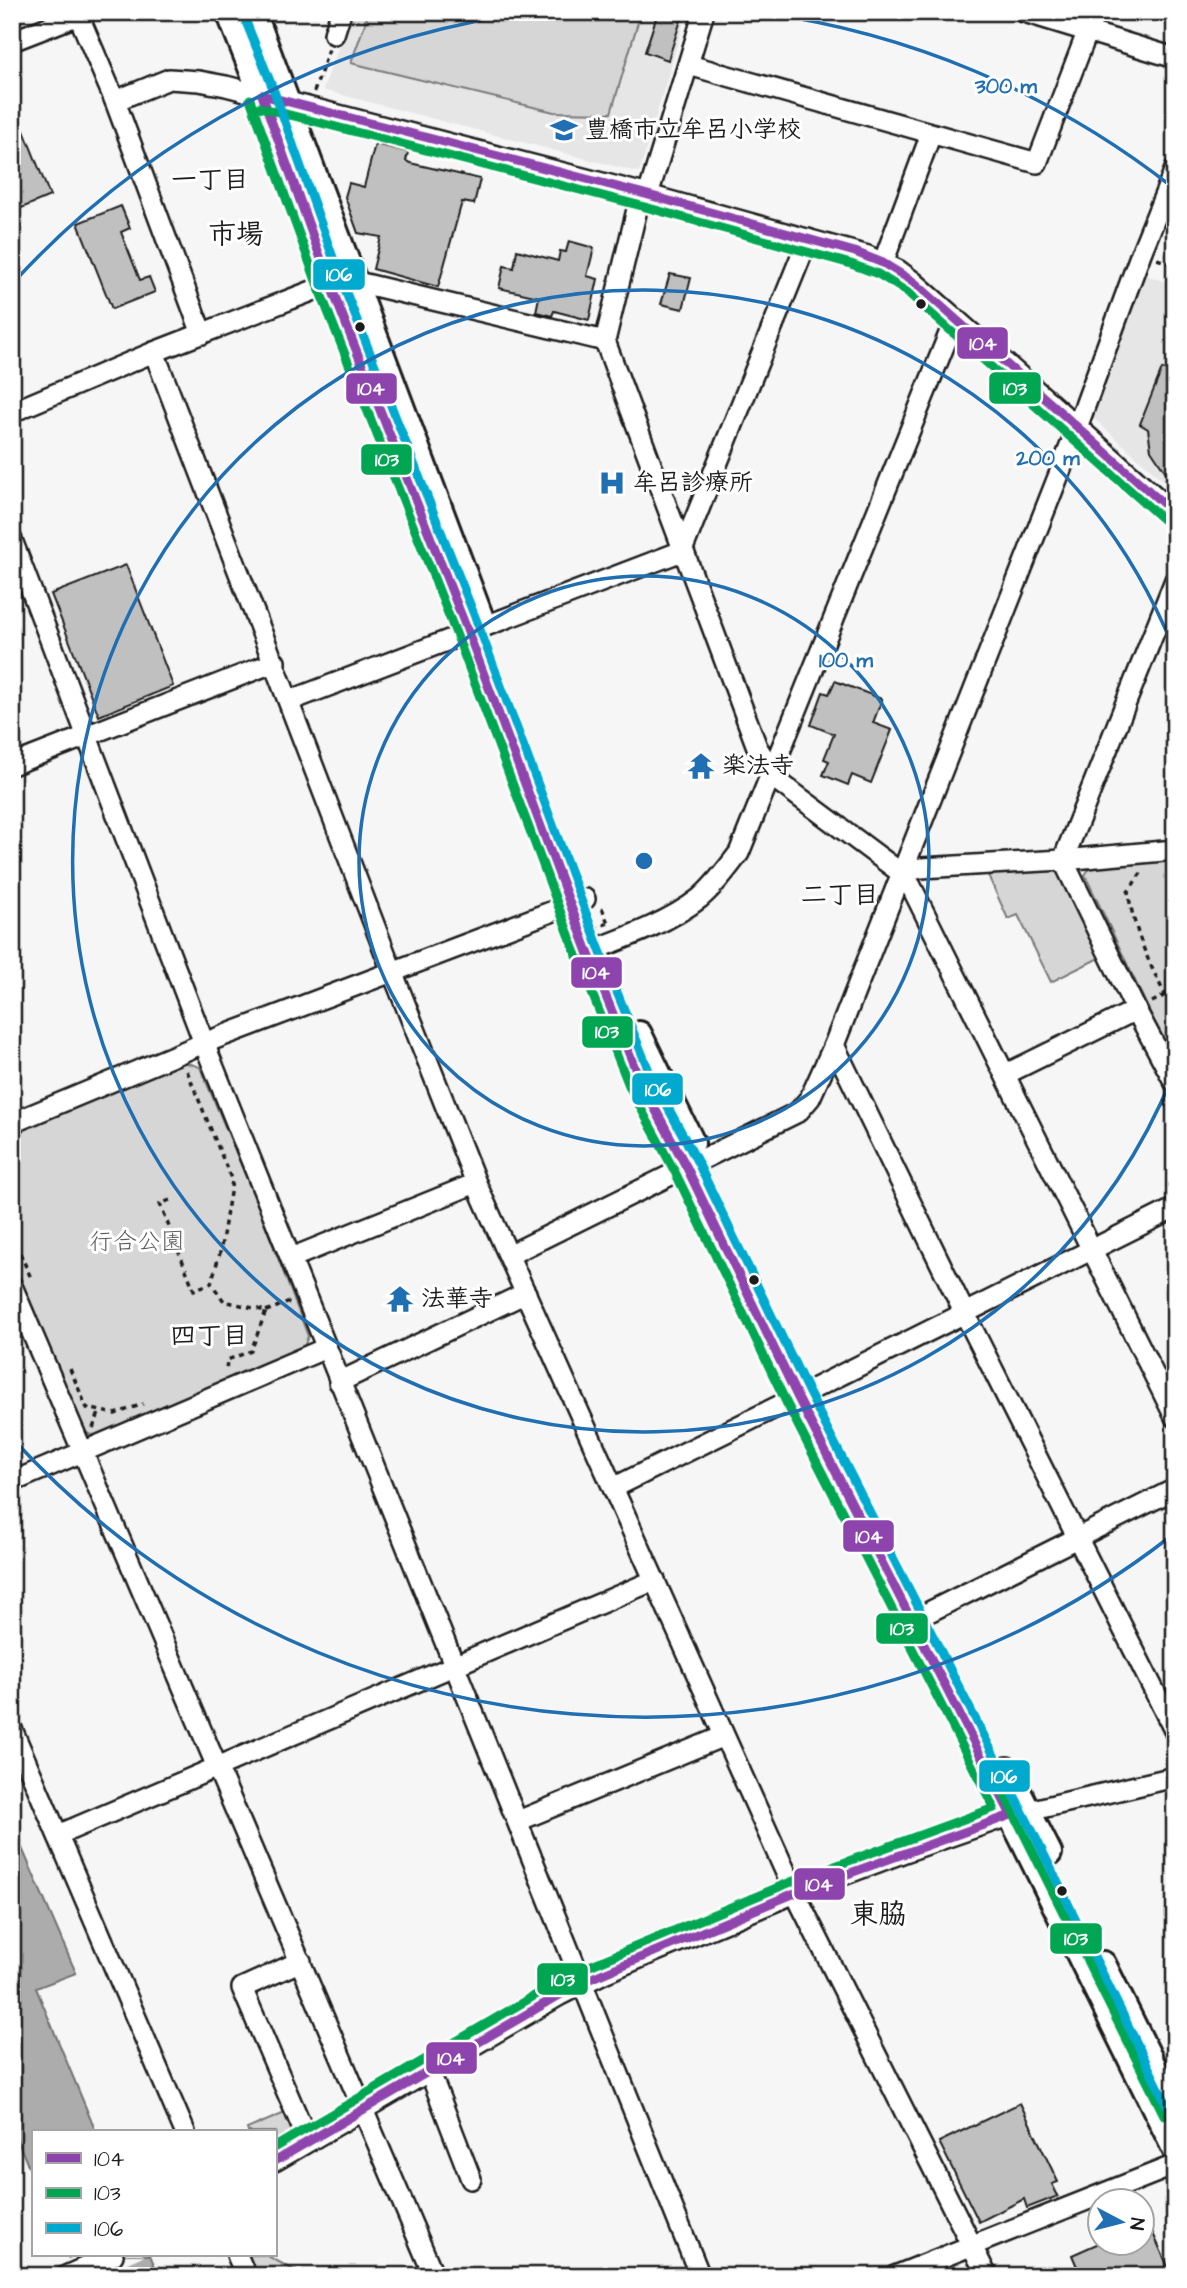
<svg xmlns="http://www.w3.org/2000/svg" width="1187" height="2288" viewBox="0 0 1187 2288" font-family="'Architects Daughter','Klee One',sans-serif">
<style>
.built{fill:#e6e6e6}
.green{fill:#d6d6d6;stroke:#797979;stroke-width:2}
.water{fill:#acacac;stroke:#727272;stroke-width:2}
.pier{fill:#f6f6f6}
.building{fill:#c0c0c0;stroke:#1c1c1c;stroke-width:2}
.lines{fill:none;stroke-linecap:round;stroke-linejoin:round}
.minor-casing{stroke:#1c1c1c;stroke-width:24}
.major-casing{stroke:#1c1c1c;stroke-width:30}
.path{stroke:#1c1c1c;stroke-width:3.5;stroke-dasharray:5 5;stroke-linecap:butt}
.minor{stroke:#fff;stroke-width:19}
.major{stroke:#fff;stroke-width:24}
.path-bridge{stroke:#1c1c1c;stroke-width:3.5;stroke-dasharray:5 5;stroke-linecap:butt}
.bus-1-casing{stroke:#fff;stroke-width:14}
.bus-2-casing{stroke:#fff;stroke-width:14}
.bus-3-casing{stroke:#fff;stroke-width:14}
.bus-1{stroke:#8e44ad;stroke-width:9}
.bus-2{stroke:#00a651;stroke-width:9}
.bus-3{stroke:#00a9ce;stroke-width:9}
.ring{fill:none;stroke:#1f6fb2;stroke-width:3.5}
.bus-dot{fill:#1c1c1c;stroke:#fff;stroke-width:2.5}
.labels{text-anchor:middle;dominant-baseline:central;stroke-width:6;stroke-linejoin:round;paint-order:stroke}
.poi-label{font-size:24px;font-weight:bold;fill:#1c1c1c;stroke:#fff;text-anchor:start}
.park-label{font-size:24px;fill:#5d5d5d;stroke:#fff}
.neighbourhood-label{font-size:26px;font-weight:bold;fill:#1c1c1c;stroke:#fff}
.quarter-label{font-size:28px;font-weight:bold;fill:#1c1c1c;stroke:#fff}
.centre{fill:#1f6fb2;stroke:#fff;stroke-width:3.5}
.ring-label{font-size:21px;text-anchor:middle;font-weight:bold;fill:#1f6fb2;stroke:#fff;stroke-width:6;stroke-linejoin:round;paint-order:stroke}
.line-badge{stroke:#fff;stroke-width:2.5}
.badge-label{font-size:19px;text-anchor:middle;font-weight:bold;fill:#fff}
</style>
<rect width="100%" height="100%" fill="#f6f6f6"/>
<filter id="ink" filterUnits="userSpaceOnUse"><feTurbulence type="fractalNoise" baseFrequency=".0143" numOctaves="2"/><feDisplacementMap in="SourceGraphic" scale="14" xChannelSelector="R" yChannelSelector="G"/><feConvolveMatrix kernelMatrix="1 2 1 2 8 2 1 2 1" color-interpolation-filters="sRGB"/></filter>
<g filter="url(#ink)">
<g class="built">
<polygon points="351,12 687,12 640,170 637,172 323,90"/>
<polygon points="1143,274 1175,285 1175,491 1093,418 1092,409"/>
</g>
<g class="green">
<polygon points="369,12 641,12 611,113 554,112 351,63"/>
<polygon points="1175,857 1175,1065 1085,875 1091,866"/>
<polygon points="1060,870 1103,956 1051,982 1018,915 1008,919 986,871"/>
<polygon points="184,1062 200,1067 253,1193 308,1336 304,1347 98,1438 84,1432 12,1269 12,1132"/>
<polygon points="287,2112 294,2129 275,2140 275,2132 248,2132 247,2129"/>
<polygon points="248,2255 266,2255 305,2276 257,2276"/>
</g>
<g class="water">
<polygon points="12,1825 76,1973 36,1988 96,2132 33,2132 33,2177 12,2128"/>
<polygon points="67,2255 150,2255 159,2276 78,2276"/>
</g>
<polygon class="pier" points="77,2255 145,2255 99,2276 74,2276 66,2260"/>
<g class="building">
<polygon points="658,12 682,17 668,60 645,52"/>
<polygon points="13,103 50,196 17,210 12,198"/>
<polygon points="375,144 408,152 406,161 410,163 480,179 474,204 462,202 438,287 373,269 381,237 358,233 345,197 349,183 364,187"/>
<polygon points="121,206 130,228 121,232 140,280 149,277 155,292 112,309 78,223"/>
<polygon points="569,241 594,248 587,276 598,279 589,320 554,311 552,316 536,312 539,297 499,288 504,266 514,268 517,250 558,261 560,251 566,252"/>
<polygon points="670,274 691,278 683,309 661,304"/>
<polygon points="1162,369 1175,374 1175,486 1151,450 1148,429 1140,424"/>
<polygon points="126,565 173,686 99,716 51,594"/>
<polygon points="835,681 882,699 873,723 892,730 871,783 852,775 848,785 823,775 829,761 824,759 834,734 811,725 823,692 829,694"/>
<polygon points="1020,2103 1058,2182 1052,2184 1058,2196 1027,2208 1024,2199 979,2222 939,2142"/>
<polygon points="1142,2209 1170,2271 1159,2276 1081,2276 1072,2255 1099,2243 1142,2243"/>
</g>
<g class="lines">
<defs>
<g id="minor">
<polyline points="77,12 115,101 202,334"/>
<polyline points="1024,12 1175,58"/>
<polyline points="334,34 341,12"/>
<polyline points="12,41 79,15"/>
<polyline points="689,65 1037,163 1095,12"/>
<polyline points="115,101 169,79 199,81 226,86 641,193 868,256 898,270 914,282 1175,514"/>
<polyline points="641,193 605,341 757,747 779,782 901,873 911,886 1175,1417"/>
<polyline points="648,195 704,12"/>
<polyline points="883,263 931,134"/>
<polyline points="353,281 605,341"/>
<polyline points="154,352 392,971 476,1183 795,1893 987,2276"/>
<polyline points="12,412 154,352 330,284"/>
<polyline points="12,540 204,1043 700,2276"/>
<polyline points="1175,580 1063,860 1136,1010 1175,1083"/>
<polyline points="289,701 682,551 808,239"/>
<polyline points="12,765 275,662"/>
<polyline points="901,873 921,868 1063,860 1175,850"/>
<path d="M588 952C625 938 668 923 700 898 715 885 727 869 739 853L955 319"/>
<polyline points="834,1045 964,1312 1175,1732"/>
<polyline points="1006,1074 1136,1010"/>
<polyline points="12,1123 204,1043 585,899"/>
<polyline points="509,1255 798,1112 810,1098 834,1045 1071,444 1141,253 1175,169"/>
<polyline points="291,1258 476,1183"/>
<polyline points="12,1286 434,2276"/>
<polyline points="339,1382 526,1293"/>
<polyline points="12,1482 326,1348"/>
<path d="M613 1488C801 1396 987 1301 1175 1208"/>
<polyline points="911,1621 1175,1489"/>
<polyline points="12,1729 185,2132"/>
<polyline points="518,1821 724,1736"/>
<polyline points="58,1835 655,1580"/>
<polyline points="301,1961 242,1988 308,2141"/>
<polyline points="429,2070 471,2179"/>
<polyline points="275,2161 560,1995 604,1973 795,1893 902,1853 1011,1815 1175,1777"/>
<polyline points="237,2255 246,2276"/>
<polyline points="66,2276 113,2255"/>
<polyline points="895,2276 1175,2165"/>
</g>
<g id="major">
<polyline points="229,12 262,95 330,284 468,632 588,952 641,1083 687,1168 798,1398 1022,1838 1175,2149"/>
<polyline points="253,12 483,624"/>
<polyline points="639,1034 692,1143"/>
<polyline points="1007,1770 1049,1853"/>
<polyline points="1103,1964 1175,2110"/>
</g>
</defs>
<use href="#minor" class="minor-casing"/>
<use href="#major" class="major-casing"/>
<g class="path">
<polyline points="314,92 329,49"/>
<polyline points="1157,259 1175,265"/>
<path d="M1141 873 1128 892C1136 940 1153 971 1175 1014"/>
<polyline points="602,908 608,923"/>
<polyline points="1152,1002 1175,990"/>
<polyline points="187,1071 232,1181 220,1253 211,1283 224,1301 266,1311 251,1351 227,1360 226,1370"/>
<polyline points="170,1200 160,1204 194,1290 211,1283"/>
<polyline points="12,1235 31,1278"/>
<polyline points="266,1311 290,1302"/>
<polyline points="70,1369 87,1408 115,1414 143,1404"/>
<polyline points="93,1428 100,1411"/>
</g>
<use href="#minor" class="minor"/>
<use href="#major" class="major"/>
<polyline class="path-bridge" points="566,939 608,923"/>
<defs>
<g id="bus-1">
<polyline points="262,95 330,284 468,632 588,952 641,1083 687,1168 798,1398 1011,1815"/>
<polyline points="262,95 641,193 855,252 883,263 914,282 1175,514"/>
<polyline points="275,2161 580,1983 795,1893 1011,1815"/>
</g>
<g id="bus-2">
<polyline points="250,99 319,289 457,636 577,956 630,1088 676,1174 787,1404 994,1808 791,1882 575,1972 275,2147"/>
<polyline points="259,107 638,205 851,264 878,274 907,292 1167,523"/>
<polyline points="988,1762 1164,2115"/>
</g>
<polyline id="bus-3" points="242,12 274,91 341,280 479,627 599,948 652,1078 698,1163 809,1393 1033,1832 1175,2121"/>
</defs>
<use href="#bus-1" class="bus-1-casing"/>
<use href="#bus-2" class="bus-2-casing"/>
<use href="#bus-3" class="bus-3-casing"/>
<use href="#bus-1" class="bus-1"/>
<use href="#bus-2" class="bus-2"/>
<use href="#bus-3" class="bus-3"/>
</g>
</g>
<g class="ring">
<circle cx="644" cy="861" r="285"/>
<path d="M1173 1075A571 571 0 1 1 1173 647"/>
<path d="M1171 1536A856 856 0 0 1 13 1439M13 283A856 856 0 0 1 532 12M756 12A856 856 0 0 1 1171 186"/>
</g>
<defs>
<symbol id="school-bare" viewBox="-9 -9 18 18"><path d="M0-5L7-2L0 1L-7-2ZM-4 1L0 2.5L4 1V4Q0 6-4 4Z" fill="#1f6fb2" stroke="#fff" stroke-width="2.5" paint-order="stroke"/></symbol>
<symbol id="hospital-bare" viewBox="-9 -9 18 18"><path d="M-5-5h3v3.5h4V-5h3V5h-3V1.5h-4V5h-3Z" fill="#1f6fb2" stroke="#fff" stroke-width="2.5" paint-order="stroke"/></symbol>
<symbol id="temple-bare" viewBox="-9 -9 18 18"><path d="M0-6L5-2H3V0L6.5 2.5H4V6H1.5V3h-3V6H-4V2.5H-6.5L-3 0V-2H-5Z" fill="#1f6fb2" stroke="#fff" stroke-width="2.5" paint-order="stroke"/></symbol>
</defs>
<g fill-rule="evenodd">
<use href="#school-bare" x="545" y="111" width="38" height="38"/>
<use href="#hospital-bare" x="593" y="464" width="38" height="38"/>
<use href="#temple-bare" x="682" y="747" width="38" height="38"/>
<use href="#temple-bare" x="381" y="1280" width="38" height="38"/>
</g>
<g class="bus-dot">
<circle cx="921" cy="304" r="6"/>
<circle cx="360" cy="327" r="6"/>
<circle cx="754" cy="1280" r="6"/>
<circle cx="1062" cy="1891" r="6"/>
</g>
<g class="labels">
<g class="poi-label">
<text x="585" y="130">豊橋市立牟呂小学校</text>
<text x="633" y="483">牟呂診療所</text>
<text x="722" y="766">楽法寺</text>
<text x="421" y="1299">法華寺</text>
</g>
<g class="park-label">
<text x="137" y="1242">行合公園</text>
</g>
<g class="neighbourhood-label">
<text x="210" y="180">一丁目</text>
<text x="840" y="895">二丁目</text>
<text x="209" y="1336">四丁目</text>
</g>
<g class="quarter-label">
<text x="236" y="234">市場</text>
<text x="878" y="1914">東脇</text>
</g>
</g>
<circle cx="644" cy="861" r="10" class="centre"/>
<g class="ring-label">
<text x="1006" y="93">300 m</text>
<text x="1048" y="465">200 m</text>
<text x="846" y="667">100 m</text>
</g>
<g class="line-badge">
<rect x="312" y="258" width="54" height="33" rx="7" fill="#00a9ce"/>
<rect x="956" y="326" width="53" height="34" rx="7" fill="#8e44ad"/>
<rect x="988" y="371" width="54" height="34" rx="7" fill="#00a651"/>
<rect x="345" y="372" width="53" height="33" rx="7" fill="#8e44ad"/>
<rect x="360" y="443" width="53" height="33" rx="7" fill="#00a651"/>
<rect x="570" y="956" width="53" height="33" rx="7" fill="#8e44ad"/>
<rect x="581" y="1015" width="53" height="34" rx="7" fill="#00a651"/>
<rect x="631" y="1072" width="53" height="34" rx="7" fill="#00a9ce"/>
<rect x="842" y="1519" width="53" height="34" rx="7" fill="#8e44ad"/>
<rect x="875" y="1612" width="54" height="33" rx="7" fill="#00a651"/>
<rect x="978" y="1759" width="53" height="34" rx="7" fill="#00a9ce"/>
<rect x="793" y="1867" width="53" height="34" rx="7" fill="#8e44ad"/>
<rect x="1049" y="1922" width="54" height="33" rx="7" fill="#00a651"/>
<rect x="536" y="1962" width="53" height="34" rx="7" fill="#00a651"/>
<rect x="425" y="2041" width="53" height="34" rx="7" fill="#8e44ad"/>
</g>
<g class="badge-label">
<text x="339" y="281">106</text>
<text x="983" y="350">104</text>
<text x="1015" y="395">103</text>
<text x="371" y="395">104</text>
<text x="387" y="466">103</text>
<text x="596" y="979">104</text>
<text x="607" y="1038">103</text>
<text x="658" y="1096">106</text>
<text x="869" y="1543">104</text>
<text x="902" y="1635">103</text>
<text x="1004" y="1783">106</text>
<text x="819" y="1891">104</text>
<text x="1076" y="1945">103</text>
<text x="563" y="1986">103</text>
<text x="451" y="2065">104</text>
</g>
<rect width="1187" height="2288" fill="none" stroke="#fff" stroke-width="42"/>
<rect x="21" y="21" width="1145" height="2246" fill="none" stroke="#1c1c1c" stroke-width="2.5" filter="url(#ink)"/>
<rect x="32" y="2130" width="245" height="126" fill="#ffffff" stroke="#a4a4a4" stroke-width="2"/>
<rect x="46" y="2153" width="35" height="10" fill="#8e44ad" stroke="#a4a4a4" stroke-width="2"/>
<text x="94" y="2166" font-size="21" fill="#1c1c1c">104</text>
<rect x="46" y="2188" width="35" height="10" fill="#00a651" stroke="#a4a4a4" stroke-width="2"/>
<text x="94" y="2200" font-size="21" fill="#1c1c1c">103</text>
<rect x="46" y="2223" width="35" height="10" fill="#00a9ce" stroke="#a4a4a4" stroke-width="2"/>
<text x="94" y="2236" font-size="21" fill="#1c1c1c">106</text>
<g transform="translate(1121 2222) rotate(97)"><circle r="33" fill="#ffffff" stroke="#a4a4a4" stroke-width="2"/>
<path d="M0-5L12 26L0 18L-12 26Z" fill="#1f6fb2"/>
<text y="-10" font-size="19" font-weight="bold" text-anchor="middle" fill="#1c1c1c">N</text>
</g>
</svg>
